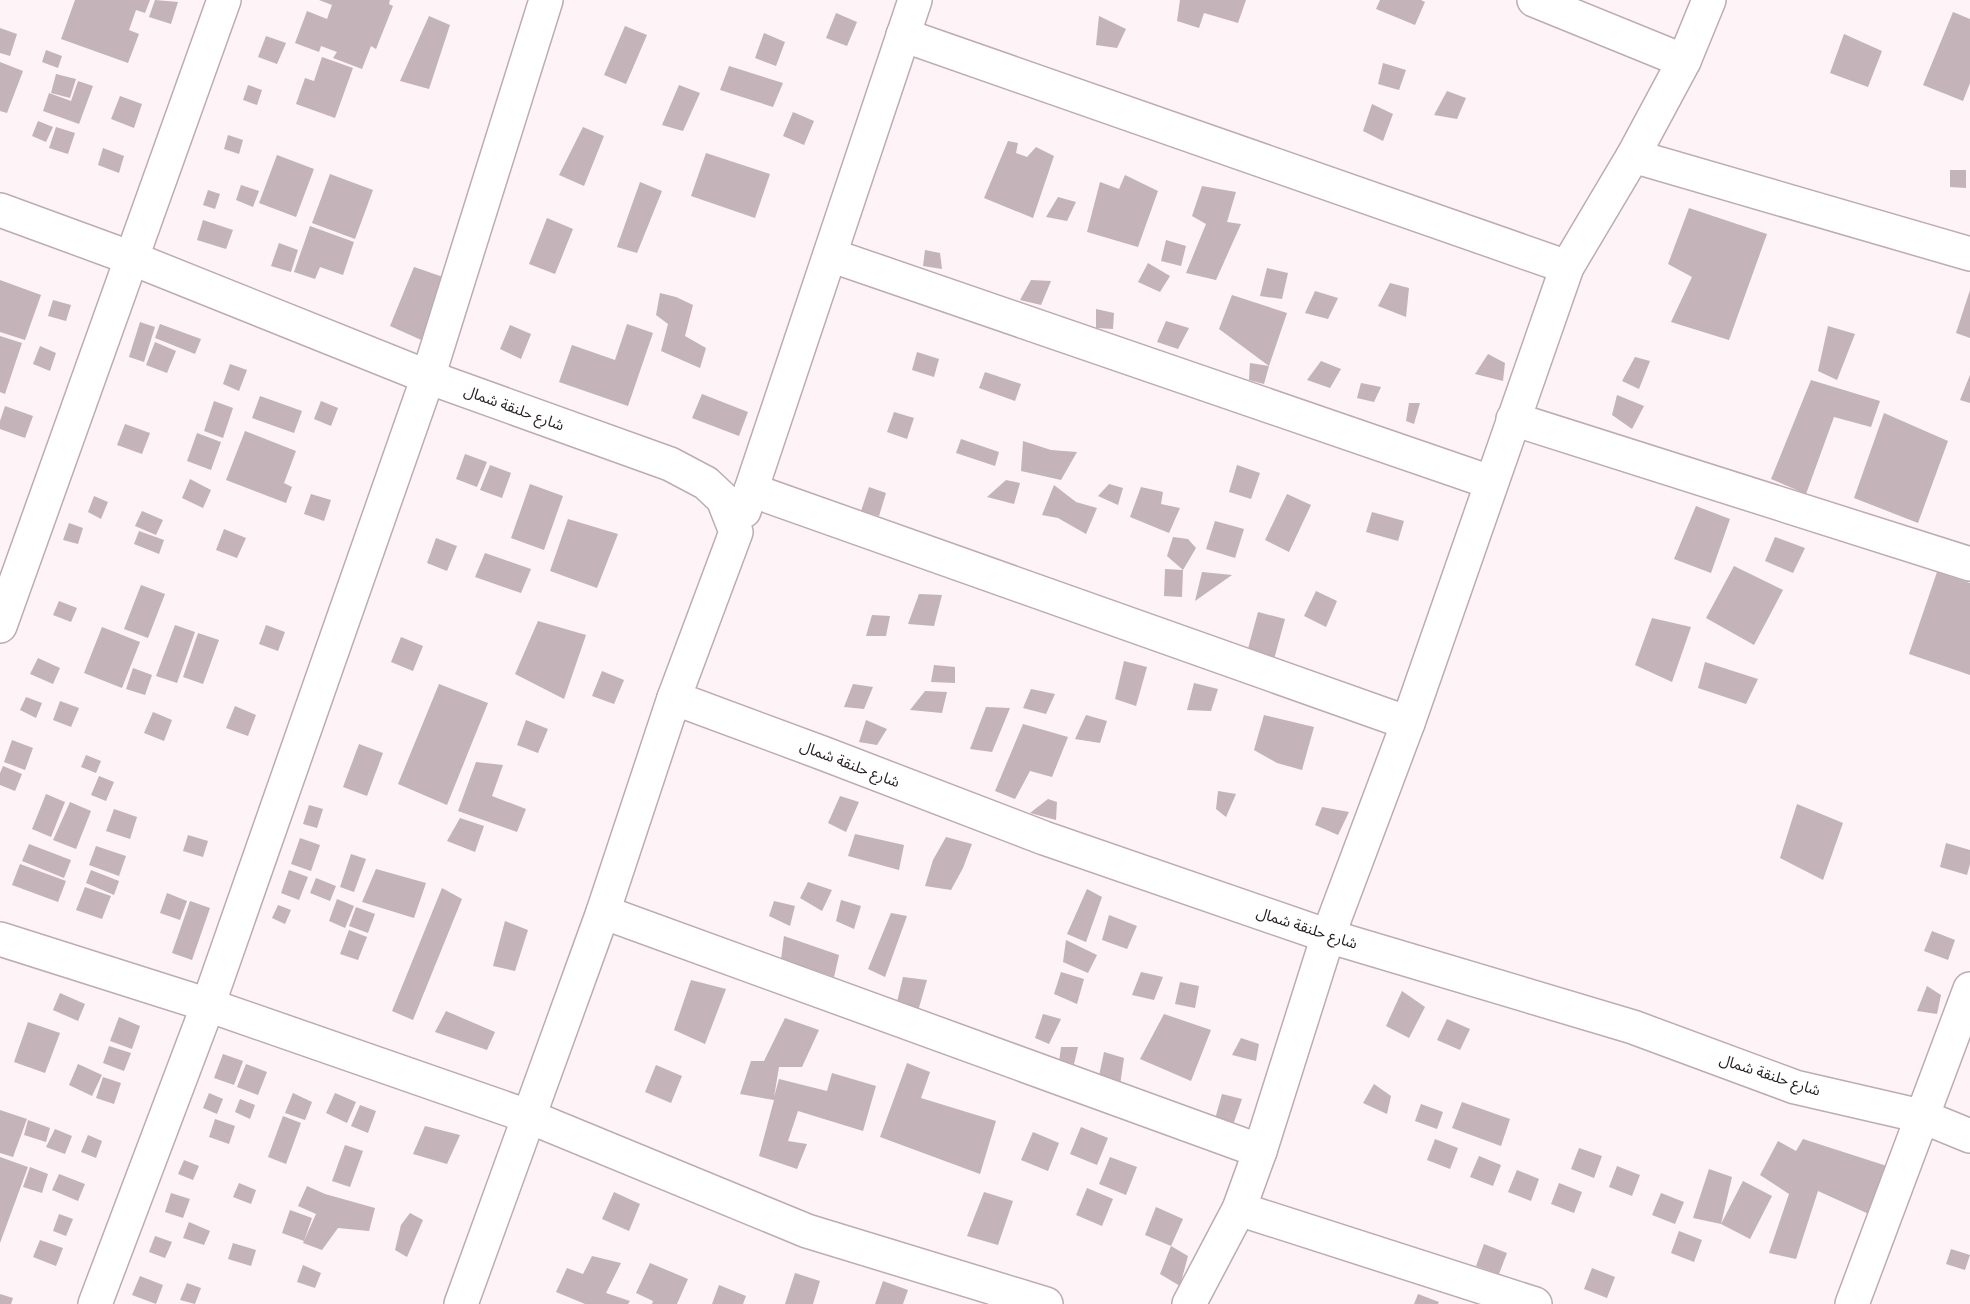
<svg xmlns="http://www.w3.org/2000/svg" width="1970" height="1304" viewBox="0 0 1970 1304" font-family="'Times New Roman','Noto Sans Arabic',serif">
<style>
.building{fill:#c4b3b9}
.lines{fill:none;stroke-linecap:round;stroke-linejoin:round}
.minor-casing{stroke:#bdacb2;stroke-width:36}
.minor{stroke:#fff;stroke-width:33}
.labels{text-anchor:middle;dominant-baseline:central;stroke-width:4.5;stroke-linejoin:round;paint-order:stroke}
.street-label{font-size:15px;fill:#241e20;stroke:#fff}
</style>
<rect width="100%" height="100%" fill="#fef3f7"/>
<g class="building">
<polygon points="75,0 150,0 145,13 136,10 129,30 139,34 128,63 61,39"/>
<polygon points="155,0 178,2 171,24 149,17"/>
<polygon points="319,0 390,0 389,4 393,6 376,49 371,46 362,69 333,58 337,52 321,46 319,52 295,43 307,11 327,19 332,5"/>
<polygon points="1180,0 1246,0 1238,23 1204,13 1199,28 1177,21"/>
<polygon points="1380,0 1421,0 1425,2 1415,25 1376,9"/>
<polygon points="1953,12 1970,19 1970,83 1963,101 1923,85"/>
<polygon points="836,13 857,22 847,46 826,38"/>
<polygon points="429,16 450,25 429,89 400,81"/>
<polygon points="1099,16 1126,29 1117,48 1096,45"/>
<polygon points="625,26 647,35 626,84 604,75"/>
<polygon points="0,28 17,34 10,56 0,53"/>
<polygon points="764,33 785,42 776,66 755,58"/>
<polygon points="1844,34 1882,51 1868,87 1830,73"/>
<polygon points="266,36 286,43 277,64 258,57"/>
<polygon points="46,50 62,56 58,68 42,62"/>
<polygon points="322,57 353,68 335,118 296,104 305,78 314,81"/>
<polygon points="0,62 23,71 7,113 0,111"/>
<polygon points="1383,63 1406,70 1399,90 1378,84"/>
<polygon points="729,66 783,83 773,107 720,90"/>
<polygon points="56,74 76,79 70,98 51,93"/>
<polygon points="78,81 93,86 79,124 43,111 49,93 71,101"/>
<polygon points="248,85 262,90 257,105 243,100"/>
<polygon points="679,85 700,93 683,131 662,125"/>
<polygon points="1447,91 1466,98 1457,119 1434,115"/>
<polygon points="120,96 142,104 134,128 111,119"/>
<polygon points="1372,104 1393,114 1383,141 1363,131"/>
<polygon points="793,112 814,121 804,145 783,136"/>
<polygon points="38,121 53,127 46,142 32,136"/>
<polygon points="56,127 75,133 68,154 49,148"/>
<polygon points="583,127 604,136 584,186 559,175"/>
<polygon points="228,135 243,140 239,154 224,149"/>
<polygon points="1008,141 1018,143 1016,153 1027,157 1036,147 1054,156 1033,218 984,198"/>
<polygon points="103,148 124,156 119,173 98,165"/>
<polygon points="706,153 770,174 755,218 691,196"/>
<polygon points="277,155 314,169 296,217 259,203"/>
<polygon points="1950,170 1966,170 1966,188 1950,187"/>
<polygon points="330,174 373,190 355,239 312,223"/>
<polygon points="1125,175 1158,191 1138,247 1087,232 1100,182 1119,189"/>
<polygon points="640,182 662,191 637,253 617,247"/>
<polygon points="241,185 259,191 253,207 236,200"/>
<polygon points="1202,186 1236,192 1227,222 1241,224 1216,280 1186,273 1206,224 1192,216"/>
<polygon points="208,190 220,194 215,209 203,205"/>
<polygon points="1058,197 1076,202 1067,221 1046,217"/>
<polygon points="1689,208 1767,234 1729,340 1671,322 1692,277 1668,264"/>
<polygon points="547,218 573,229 555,274 529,264"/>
<polygon points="203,220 233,230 226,249 197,240"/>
<polygon points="310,226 354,242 343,275 320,267 315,279 294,272"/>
<polygon points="1166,240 1186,246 1181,266 1161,261"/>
<polygon points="279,243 298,250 291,272 271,266"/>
<polygon points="925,250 940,253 942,269 923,266"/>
<polygon points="1148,263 1170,276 1160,292 1138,282"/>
<polygon points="414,267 449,279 428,343 390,326"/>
<polygon points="1267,268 1288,273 1282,299 1260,296"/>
<polygon points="0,280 41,295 25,340 0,332"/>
<polygon points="1031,280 1051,281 1041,305 1020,300"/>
<polygon points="1390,283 1409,288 1406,317 1378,306"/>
<polygon points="1970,290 1970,338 1956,333"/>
<polygon points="1315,291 1338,298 1328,319 1305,313"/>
<polygon points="660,293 676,297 693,305 685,336 706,348 700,368 661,351 668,324 656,315"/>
<polygon points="1232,295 1287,313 1269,366 1219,329"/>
<polygon points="53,300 71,305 66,321 48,316"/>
<polygon points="1096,309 1114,313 1113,329 1096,328"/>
<polygon points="1166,321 1189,328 1178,349 1157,342"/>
<polygon points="140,322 155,327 144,362 129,357"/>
<polygon points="160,324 201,339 195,354 155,338"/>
<polygon points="627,324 653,333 628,406 559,382 572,345 615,360"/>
<polygon points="510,325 531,334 521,359 500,349"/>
<polygon points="1828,326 1855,334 1837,380 1818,371"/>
<polygon points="0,336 22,343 5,394 0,392"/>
<polygon points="155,342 176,351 167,373 146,365"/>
<polygon points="40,346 56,353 50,371 33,364"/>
<polygon points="917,352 939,359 934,377 912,370"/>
<polygon points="1488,354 1505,363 1503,381 1475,374"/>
<polygon points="1635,357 1650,361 1639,389 1622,381"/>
<polygon points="1321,361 1341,369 1330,388 1307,380"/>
<polygon points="1250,363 1269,366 1264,384 1249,380"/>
<polygon points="230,364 247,370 239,391 223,384"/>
<polygon points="985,372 1021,384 1015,401 979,388"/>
<polygon points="1970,375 1970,403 1960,400"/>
<polygon points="1811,380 1880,401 1871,427 1834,417 1806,494 1771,479"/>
<polygon points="1361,383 1381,387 1374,402 1357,398"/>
<polygon points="702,394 748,412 739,436 692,418"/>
<polygon points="1617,395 1644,406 1632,429 1612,415"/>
<polygon points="260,396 302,411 294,433 252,418"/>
<polygon points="214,401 233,408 223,438 204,431"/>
<polygon points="321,401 338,408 331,426 314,419"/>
<polygon points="1409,403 1420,403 1414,424 1406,421"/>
<polygon points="5,406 33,416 25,438 0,429 0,421"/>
<polygon points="894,412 914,418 907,439 887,432"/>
<polygon points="1884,413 1948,441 1918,523 1854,498"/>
<polygon points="125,424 150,433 142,454 117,445"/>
<polygon points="245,431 296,451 284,483 292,487 286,503 226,480"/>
<polygon points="197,433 221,442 211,470 187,461"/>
<polygon points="961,439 999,452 995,466 956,453"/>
<polygon points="1023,441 1051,450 1077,452 1061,480 1021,471"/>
<polygon points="465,454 487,462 477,487 456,479"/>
<polygon points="490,465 511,473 502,498 480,490"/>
<polygon points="1237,465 1260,473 1251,499 1229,492"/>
<polygon points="190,479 211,490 203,508 182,498"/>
<polygon points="1006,480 1020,483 1014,504 987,497"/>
<polygon points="530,484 563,496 544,550 511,538"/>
<polygon points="1109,484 1123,488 1118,505 1098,496"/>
<polygon points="1054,485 1076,502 1097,508 1086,534 1058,518 1042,515"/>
<polygon points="869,487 886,493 879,516 861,511"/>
<polygon points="1141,487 1163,492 1161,504 1180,508 1169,533 1130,517"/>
<polygon points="311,494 331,500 324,521 304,514"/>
<polygon points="1287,494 1311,505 1289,552 1265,540"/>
<polygon points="94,496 108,502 101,519 88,512"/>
<polygon points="1696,506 1730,519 1711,573 1674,559"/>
<polygon points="142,511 163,520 156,535 135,526"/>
<polygon points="1372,512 1404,521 1398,541 1366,532"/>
<polygon points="568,519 618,534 597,588 550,571"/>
<polygon points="1215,521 1244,529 1235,558 1206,549"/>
<polygon points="69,523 83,528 78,544 63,540"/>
<polygon points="224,529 246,538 237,558 216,550"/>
<polygon points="139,531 164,540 159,554 134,544"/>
<polygon points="1173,537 1188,539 1196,548 1183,570 1182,597 1164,596 1165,569 1183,570 1167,556"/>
<polygon points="1775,537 1805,548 1793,573 1765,561"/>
<polygon points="436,538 457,546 447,571 427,563"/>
<polygon points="485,553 531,569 521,593 475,577"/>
<polygon points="1734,566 1783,590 1754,645 1706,618"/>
<polygon points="1202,572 1232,575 1195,601"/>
<polygon points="1937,572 1970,583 1970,675 1909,654"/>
<polygon points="141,585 165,594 148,638 124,629"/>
<polygon points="1316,591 1337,601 1326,627 1304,616"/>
<polygon points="919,594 942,595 934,626 908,624"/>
<polygon points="59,601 77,608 71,622 53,615"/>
<polygon points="1258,612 1285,619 1273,663 1246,656"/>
<polygon points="872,615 890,616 886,636 866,636"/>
<polygon points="1652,618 1691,627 1672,682 1635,665"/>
<polygon points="538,621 586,635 564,699 515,674"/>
<polygon points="175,625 195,632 177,683 156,676"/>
<polygon points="266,625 285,632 278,651 259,644"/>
<polygon points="102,627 140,642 122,688 84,673"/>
<polygon points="198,633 219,640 203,684 183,677"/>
<polygon points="401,637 423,646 413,671 391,662"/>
<polygon points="38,658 60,668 53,684 30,674"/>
<polygon points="1124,661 1147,667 1136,706 1115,699"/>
<polygon points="1705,662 1758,679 1746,704 1698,688"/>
<polygon points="934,665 955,667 955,683 931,682"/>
<polygon points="133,668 152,675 145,695 126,689"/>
<polygon points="602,671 624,680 614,704 592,696"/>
<polygon points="1194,683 1218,689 1211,711 1187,710"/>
<polygon points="439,684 488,703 447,805 398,784"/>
<polygon points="853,684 873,687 864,709 844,707"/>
<polygon points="1031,689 1055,694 1046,714 1023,708"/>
<polygon points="925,691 947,692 942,713 910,710"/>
<polygon points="26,697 42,703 36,718 20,710"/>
<polygon points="60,701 79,708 71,727 53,720"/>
<polygon points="235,706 256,715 248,736 226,728"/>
<polygon points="986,707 1010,708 992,752 970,749"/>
<polygon points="153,712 172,720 164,741 144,733"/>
<polygon points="1086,715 1107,721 1100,743 1075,739"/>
<polygon points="1264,715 1314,727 1302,770 1277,763 1254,750"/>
<polygon points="526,720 548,729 538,753 517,745"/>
<polygon points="866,720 887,729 877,745 859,742"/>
<polygon points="1023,724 1068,737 1052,777 1030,771 1015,799 995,791"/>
<polygon points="12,740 33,748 25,770 4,762"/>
<polygon points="359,744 383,753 367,796 343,787"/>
<polygon points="86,755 101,761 96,773 81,767"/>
<polygon points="476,762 503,765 492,796 526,809 517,832 458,811"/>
<polygon points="3,766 22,774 15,791 0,785 0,773"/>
<polygon points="99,776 114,782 106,801 91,795"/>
<polygon points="1218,791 1236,794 1226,817 1216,809"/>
<polygon points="46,794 65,802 51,837 32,829"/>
<polygon points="840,796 859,802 846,832 828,823"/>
<polygon points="1048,799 1057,802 1056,820 1030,813"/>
<polygon points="70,802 91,811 76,849 53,840"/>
<polygon points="1797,804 1843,823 1823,880 1780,858"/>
<polygon points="309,805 323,809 317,828 303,824"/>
<polygon points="1322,807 1349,812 1338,835 1315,825"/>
<polygon points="114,809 137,817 130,839 106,831"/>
<polygon points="460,818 484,826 475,852 447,841"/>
<polygon points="855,834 904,845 899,870 848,856"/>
<polygon points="188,835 208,841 203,857 183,851"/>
<polygon points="946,837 972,844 963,868 951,890 925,886 933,860"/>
<polygon points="300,838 320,845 311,871 291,864"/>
<polygon points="1946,843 1970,850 1970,864 1967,875 1940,867"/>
<polygon points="29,844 71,860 64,878 22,861"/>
<polygon points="96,846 126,856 119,876 89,865"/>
<polygon points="351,854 366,859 354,892 340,887"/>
<polygon points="20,864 66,881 58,902 12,885"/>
<polygon points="376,869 426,883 414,918 362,902"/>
<polygon points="91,870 119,881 114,895 86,883"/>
<polygon points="289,870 308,877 299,900 281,893"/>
<polygon points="316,878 336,886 330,901 310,893"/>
<polygon points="808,882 832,890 822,911 800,898"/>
<polygon points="85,887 111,896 102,919 76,910"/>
<polygon points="442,888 462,899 413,1020 392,1011"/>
<polygon points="1087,889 1102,897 1086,942 1067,934"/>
<polygon points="167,893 187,901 180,920 160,913"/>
<polygon points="337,899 354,906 345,928 329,921"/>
<polygon points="841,900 861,906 854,929 836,921"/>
<polygon points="190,901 210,908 192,960 172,953"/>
<polygon points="774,901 795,906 790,926 769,916"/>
<polygon points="278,905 291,910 285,924 272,918"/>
<polygon points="356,907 375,914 368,933 349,926"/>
<polygon points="891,913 907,916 885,977 868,969"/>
<polygon points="1109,915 1137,926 1127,949 1102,940"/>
<polygon points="505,921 528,930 515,971 493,966"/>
<polygon points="349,930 367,937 358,960 340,954"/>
<polygon points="1932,931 1955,940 1948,960 1924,951"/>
<polygon points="784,936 839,955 834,977 781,959"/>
<polygon points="1066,940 1097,955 1088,973 1063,962"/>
<polygon points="1061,972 1084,979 1077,1004 1054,994"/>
<polygon points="1141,972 1163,977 1154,1000 1132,995"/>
<polygon points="903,977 927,980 918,1011 896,1006"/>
<polygon points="691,980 726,989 705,1044 674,1030"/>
<polygon points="1180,982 1199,986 1195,1008 1175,1004"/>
<polygon points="1927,986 1941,995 1937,1014 1917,1011"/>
<polygon points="1402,991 1425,1007 1409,1038 1386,1026"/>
<polygon points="60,993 85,1004 78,1021 53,1010"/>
<polygon points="446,1011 495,1032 487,1050 435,1032"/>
<polygon points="1043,1014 1061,1019 1049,1044 1035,1038"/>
<polygon points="1164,1014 1211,1030 1191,1081 1140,1059"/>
<polygon points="119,1017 140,1026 132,1049 110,1041"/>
<polygon points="785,1018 819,1030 802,1067 779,1067 774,1097 779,1079 827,1091 832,1073 876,1086 863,1131 798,1111 788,1141 807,1144 797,1169 759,1156 774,1100 740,1094 751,1061 764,1061"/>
<polygon points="1447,1019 1470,1029 1460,1050 1437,1040"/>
<polygon points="28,1022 60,1033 45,1073 14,1062"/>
<polygon points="1241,1038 1259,1044 1256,1061 1232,1055"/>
<polygon points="109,1046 131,1053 124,1071 103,1063"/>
<polygon points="1061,1047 1078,1047 1074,1064 1059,1062"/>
<polygon points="1104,1052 1124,1058 1120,1085 1099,1076"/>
<polygon points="223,1054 243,1061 234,1085 214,1078"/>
<polygon points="907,1063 930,1072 921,1098 996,1121 980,1174 880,1137"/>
<polygon points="78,1064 102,1075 92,1096 69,1085"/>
<polygon points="246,1064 267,1072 258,1095 237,1087"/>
<polygon points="656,1065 682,1076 671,1103 645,1092"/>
<polygon points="103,1077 121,1083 114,1104 96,1098"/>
<polygon points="1374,1084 1391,1096 1387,1114 1363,1103"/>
<polygon points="209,1093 223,1099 217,1114 203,1108"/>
<polygon points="293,1093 312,1102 305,1120 285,1113"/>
<polygon points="335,1093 356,1102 347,1123 326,1113"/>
<polygon points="1222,1094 1242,1099 1233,1125 1215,1119"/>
<polygon points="240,1099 255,1105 250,1119 235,1112"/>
<polygon points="1462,1102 1510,1119 1501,1146 1452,1128"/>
<polygon points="1421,1104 1443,1112 1437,1129 1415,1121"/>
<polygon points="360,1105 376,1111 368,1133 351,1126"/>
<polygon points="0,1110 27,1119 13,1157 0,1153"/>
<polygon points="283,1116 301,1123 286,1164 268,1157"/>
<polygon points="215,1119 235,1126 229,1144 209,1137"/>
<polygon points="28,1120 50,1128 46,1142 24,1135"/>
<polygon points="425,1126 460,1135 447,1164 413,1154"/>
<polygon points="1081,1127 1108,1138 1097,1165 1070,1154"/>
<polygon points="55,1129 72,1136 65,1154 46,1147"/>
<polygon points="1033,1132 1059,1143 1048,1171 1021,1160"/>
<polygon points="88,1135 102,1141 96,1158 81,1152"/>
<polygon points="1435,1139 1458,1148 1450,1169 1427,1160"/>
<polygon points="1803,1139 1893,1168 1871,1215 1818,1191 1796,1259 1769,1253 1789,1194 1760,1175 1778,1141 1796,1151"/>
<polygon points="345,1145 363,1151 350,1187 332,1181"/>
<polygon points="1579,1148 1602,1156 1594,1178 1571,1169"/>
<polygon points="1479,1156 1501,1165 1493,1186 1470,1177"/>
<polygon points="0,1157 28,1167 0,1243"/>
<polygon points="1110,1157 1137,1167 1126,1195 1099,1184"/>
<polygon points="184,1160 199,1166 193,1180 178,1174"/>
<polygon points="1617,1166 1640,1175 1632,1196 1609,1187"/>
<polygon points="30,1167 48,1174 42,1193 23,1187"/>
<polygon points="1709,1169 1732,1177 1721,1224 1743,1181 1772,1196 1750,1239 1721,1224 1693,1218"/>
<polygon points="1517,1170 1539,1179 1531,1201 1508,1192"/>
<polygon points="59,1174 85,1184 78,1201 52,1190"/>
<polygon points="239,1183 256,1190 251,1204 233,1197"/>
<polygon points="1559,1183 1582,1192 1574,1213 1551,1204"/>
<polygon points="307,1186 325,1194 375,1208 369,1231 338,1228 322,1250 303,1243 316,1214 298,1206"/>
<polygon points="1087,1188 1113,1199 1102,1226 1076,1215"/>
<polygon points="614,1192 640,1204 629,1231 602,1219"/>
<polygon points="984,1192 1013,1201 998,1245 967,1236"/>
<polygon points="171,1193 190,1199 183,1218 165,1212"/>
<polygon points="1661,1193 1684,1202 1675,1224 1652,1215"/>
<polygon points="1156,1207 1183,1219 1171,1246 1145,1235"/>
<polygon points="290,1210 312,1218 304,1241 282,1233"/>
<polygon points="410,1213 423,1220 407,1257 395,1250 401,1225"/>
<polygon points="59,1214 73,1219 66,1236 53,1231"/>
<polygon points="189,1222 210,1231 204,1245 183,1238"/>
<polygon points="1679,1231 1702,1240 1694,1262 1671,1253"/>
<polygon points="155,1236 172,1242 165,1258 149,1252"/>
<polygon points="40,1240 63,1248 56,1266 33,1257"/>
<polygon points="233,1243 256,1250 251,1266 228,1259"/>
<polygon points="1484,1244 1507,1253 1499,1274 1476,1266"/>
<polygon points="1171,1246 1188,1256 1180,1286 1160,1274"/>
<polygon points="1951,1249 1970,1255 1965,1270 1946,1264"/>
<polygon points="592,1256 621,1263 606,1293 630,1301 628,1304 585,1304 556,1292 567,1268 583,1274"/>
<polygon points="650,1263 688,1279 677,1304 652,1304 653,1301 636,1293"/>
<polygon points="303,1265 321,1273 315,1288 297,1282"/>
<polygon points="1592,1268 1615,1277 1607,1298 1584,1289"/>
<polygon points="795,1273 820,1281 813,1304 785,1304"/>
<polygon points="140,1276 163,1285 156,1304 132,1295"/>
<polygon points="883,1281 908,1290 903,1304 875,1304"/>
<polygon points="187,1283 201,1288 195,1304 180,1300"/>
<polygon points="719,1285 746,1296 743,1304 712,1304"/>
<polygon points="0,1294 13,1298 11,1304 0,1304"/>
<polygon points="1418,1294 1439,1302 1438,1304 1414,1304"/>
</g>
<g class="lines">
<defs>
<g id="minor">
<polyline points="1534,0 1684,61"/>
<polyline points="903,35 1567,267"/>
<polyline points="1633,156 1970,254"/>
<polyline points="0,210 131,258 428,377 670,464 706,483 723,499 736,532 674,698 825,754 1044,838 1328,936 1633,1027 1795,1087 1921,1116 1970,1136"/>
<polyline points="830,255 1490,482"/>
<polyline points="1513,419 1970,564"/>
<polyline points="751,490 1408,723"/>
<polyline points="744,511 915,0"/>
<polyline points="0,626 224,0"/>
<polyline points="603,912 1260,1151"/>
<polyline points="0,939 208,1005 530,1117 807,1231 1046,1304"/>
<polyline points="1239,1209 1535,1304"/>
<polyline points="95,1304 208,1005 428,377 546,0"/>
<polyline points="461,1304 603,912 674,698"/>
<polyline points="1189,1304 1239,1209 1260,1151 1328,936 1408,723 1567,267 1633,156 1684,61 1709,0"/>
<polyline points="1852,1304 1970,989"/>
</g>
</defs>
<use href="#minor" class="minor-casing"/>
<use href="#minor" class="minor"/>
</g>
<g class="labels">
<g class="street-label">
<text transform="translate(514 408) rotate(20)">شارع حلنقة شمال</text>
<text transform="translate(850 764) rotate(21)">شارع حلنقة شمال</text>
<text transform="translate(1307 928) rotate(18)">شارع حلنقة شمال</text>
<text transform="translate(1770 1075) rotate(18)">شارع حلنقة شمال</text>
</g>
</g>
</svg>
